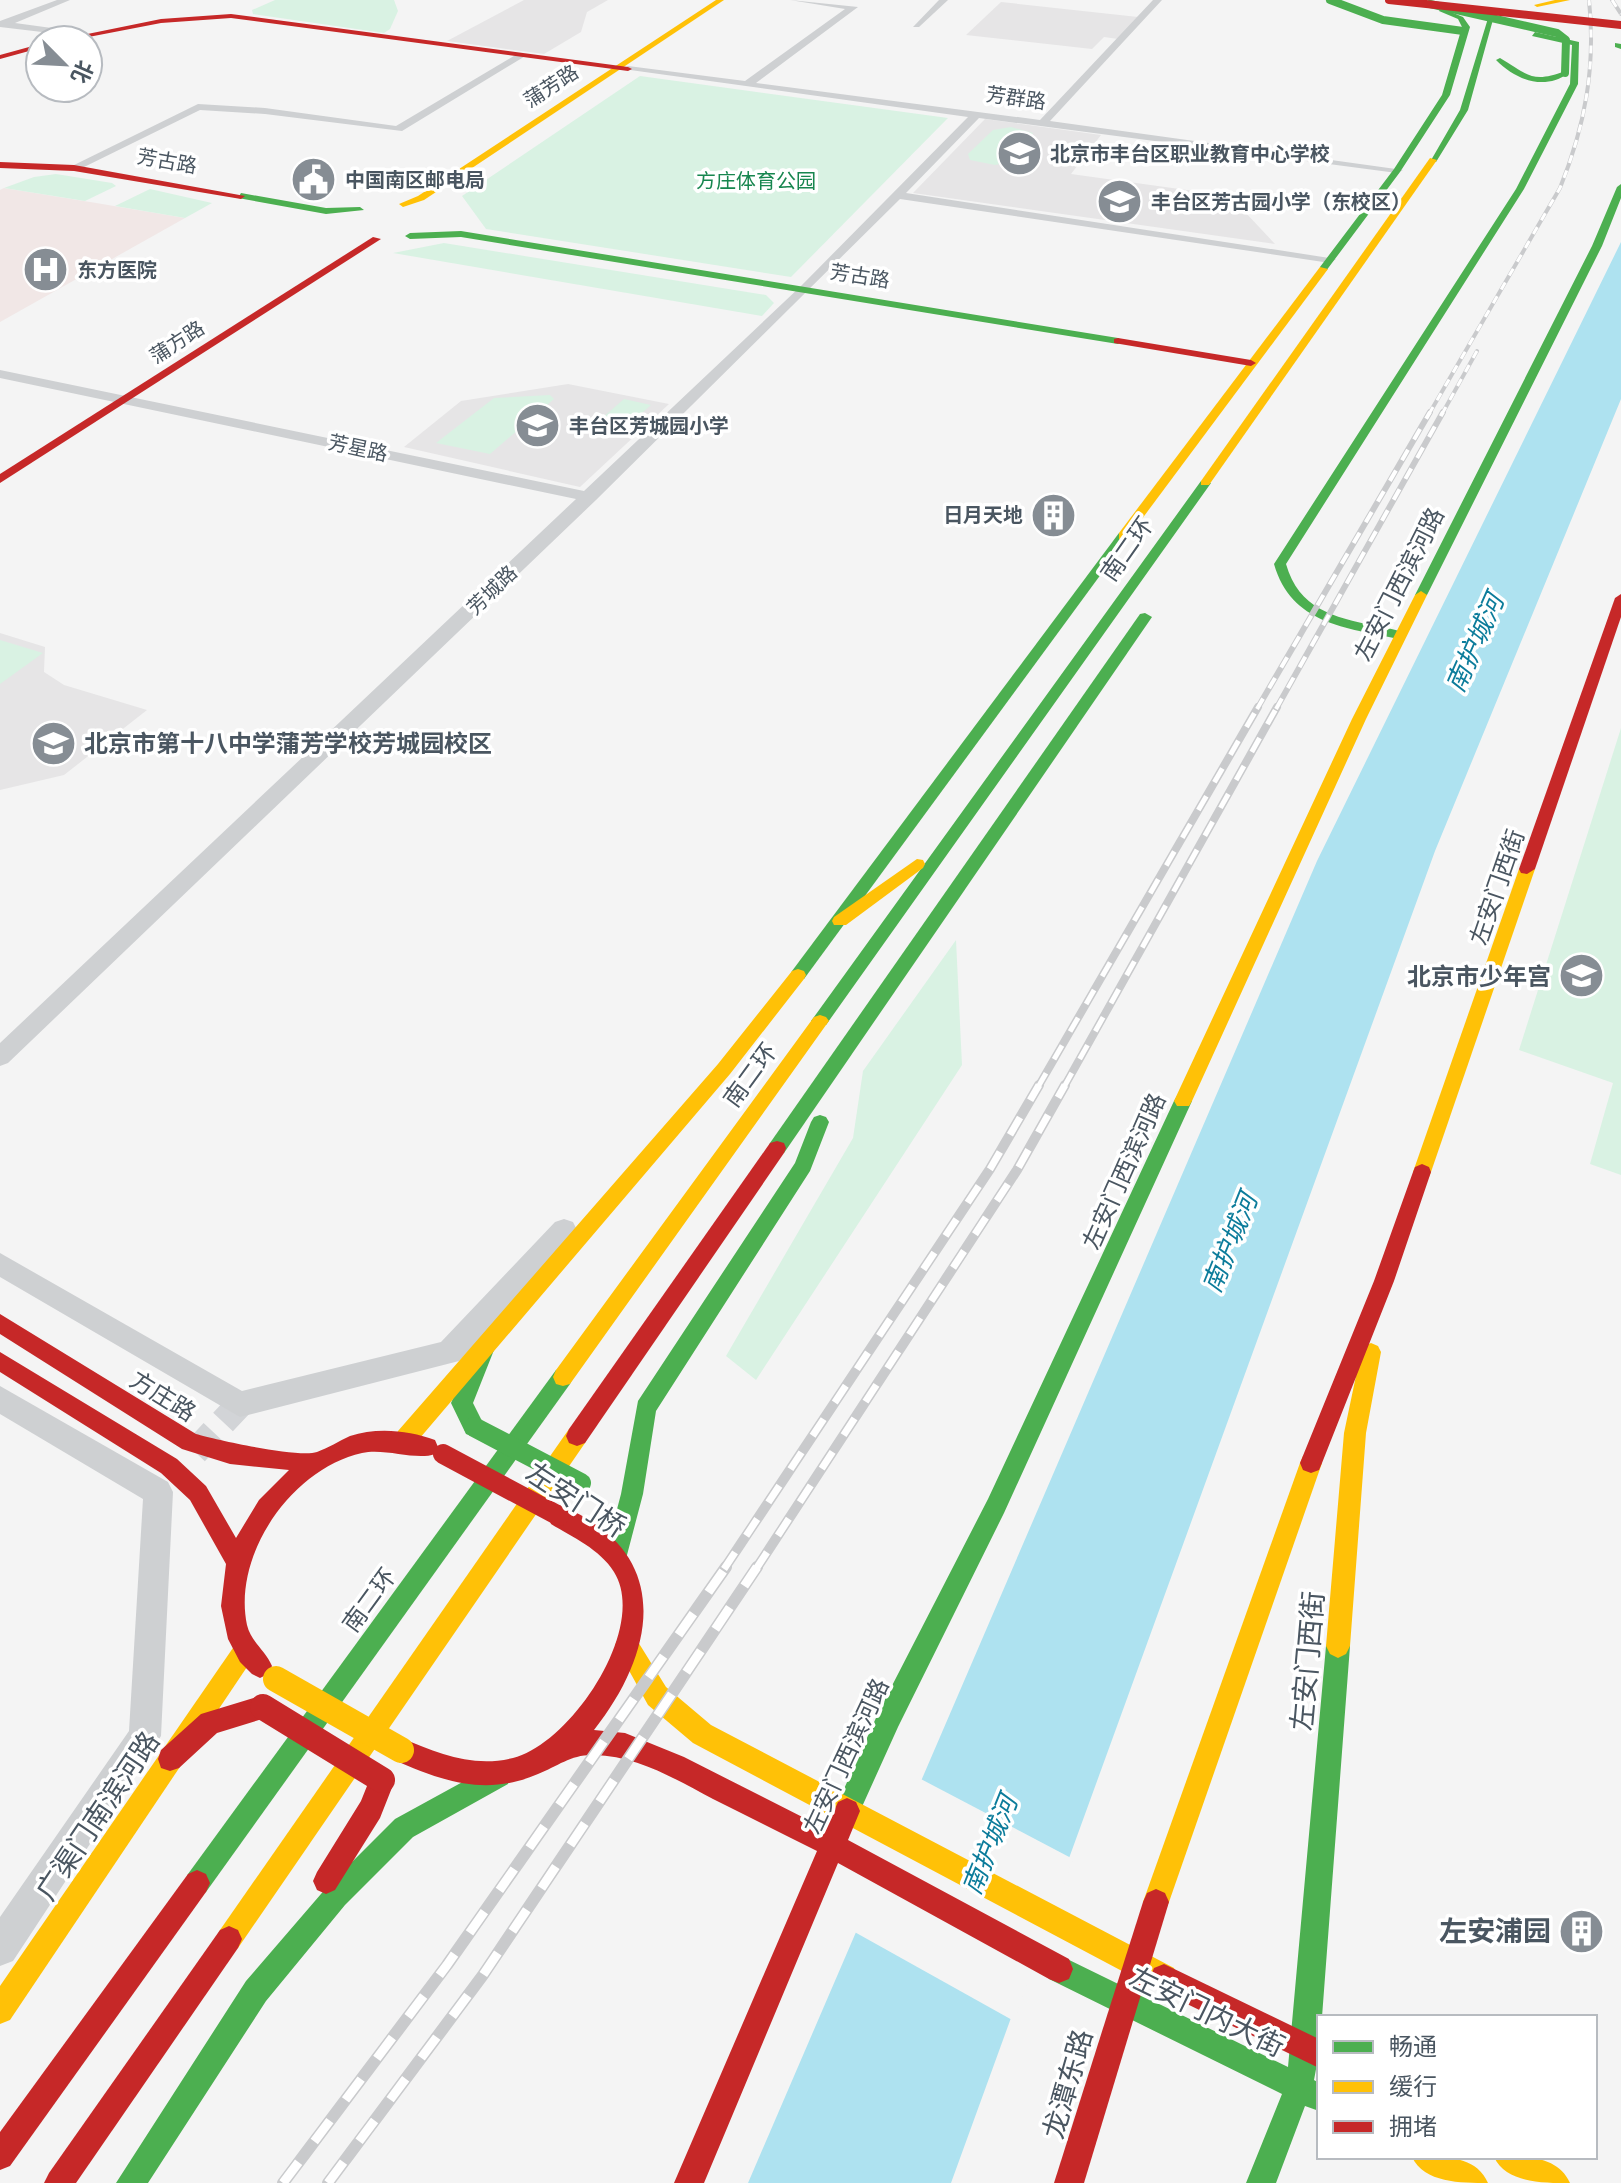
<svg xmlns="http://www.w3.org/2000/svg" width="1621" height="2183" viewBox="0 0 1621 2183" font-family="Raleway,'Noto Sans SC',sans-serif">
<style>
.education{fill:#e6e5e6}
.medical{fill:#f1e7e6}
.green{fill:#d9f2e3}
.water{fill:#aee2f0}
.pier{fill:#f4f4f4}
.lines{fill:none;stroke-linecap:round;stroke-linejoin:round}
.street-tunnel{stroke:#d2d4d7;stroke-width:27;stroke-dasharray:27 14;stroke-linecap:butt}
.street{fill:#ced0d2;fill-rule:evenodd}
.fast{fill:#4caf50;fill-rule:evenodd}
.slow{fill:#ffc107;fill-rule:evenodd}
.jam{fill:#c62828;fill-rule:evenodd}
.rail-far4-casing{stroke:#c9cacc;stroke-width:4}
.rail-far3-casing{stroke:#c9cacc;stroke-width:6}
.rail-far2-casing{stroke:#c9cacc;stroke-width:8}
.rail-far1-casing{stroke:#c9cacc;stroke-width:10}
.rail-casing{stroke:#c9cacc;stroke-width:12}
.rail-far4{stroke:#fff;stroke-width:3;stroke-dasharray:8;stroke-linecap:butt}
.rail-far3{stroke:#fff;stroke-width:4;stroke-dasharray:12;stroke-linecap:butt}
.rail-far2{stroke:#fff;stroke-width:5;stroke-dasharray:16;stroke-linecap:butt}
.rail-far1{stroke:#fff;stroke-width:7;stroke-dasharray:20;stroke-linecap:butt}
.rail{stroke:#fff;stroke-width:9;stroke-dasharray:26;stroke-linecap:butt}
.fast-bridge-far1{stroke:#4caf50;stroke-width:8}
.fast-bridge{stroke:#4caf50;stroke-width:20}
.slow-bridge{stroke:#ffc107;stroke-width:26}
.jam-bridge-far2{stroke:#c62828;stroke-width:8}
.jam-bridge-far1{stroke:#c62828;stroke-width:20}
.jam-bridge{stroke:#c62828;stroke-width:26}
.labels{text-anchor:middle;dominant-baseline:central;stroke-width:7;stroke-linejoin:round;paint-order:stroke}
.far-street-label{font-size:20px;fill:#4a5661;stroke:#fff}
.far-poi-label{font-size:20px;font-weight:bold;fill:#4a5661;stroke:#fff;text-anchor:start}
.far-park-label{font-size:20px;fill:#17864f;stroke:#fff}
.street-label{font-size:24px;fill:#4a5661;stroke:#fff}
.poi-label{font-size:24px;font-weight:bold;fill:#4a5661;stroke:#fff;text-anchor:start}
.water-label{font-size:26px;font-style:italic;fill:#0c7c9b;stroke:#fff}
.near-street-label{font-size:28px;fill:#4a5661;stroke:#fff}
.near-poi-label{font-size:28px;font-weight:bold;fill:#4a5661;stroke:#fff;text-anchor:end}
</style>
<rect width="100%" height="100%" fill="#f4f4f4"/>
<g class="education">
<polygon points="524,0 608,0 587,12 581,32 544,54 447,41"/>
<polygon points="1001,2 1138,17 1118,39 1104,37 1092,49 966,35"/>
<polygon points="985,119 1101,135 1071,174 1230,196 1275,244 913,193"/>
<polygon points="568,384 669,404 580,487 404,447 461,401"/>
<polygon points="0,633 45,647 44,672 64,685 147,710 64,775 0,790"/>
</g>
<polygon class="medical" points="4,188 96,203 185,218 0,322 0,190"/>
<g class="green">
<polygon points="275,0 394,0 398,11 390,29 384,33 253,14 252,10"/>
<polygon points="640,76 948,118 791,277 486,229 462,196"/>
<polygon points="1011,127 1033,133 1008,162 995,165 970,160 968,154 993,130"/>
<polygon points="56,174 112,183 116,186 85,201 4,188 34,177"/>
<polygon points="150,189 212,203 185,218 115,206"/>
<polygon points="444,243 766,295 774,303 762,316 393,253"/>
<polygon points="550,395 554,399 490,454 436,443 494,398"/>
<polygon points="624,399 651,405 622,431 594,425"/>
<polygon points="0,640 43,653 0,684"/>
<polygon points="1621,728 1621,1175 1590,1164 1613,1083 1519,1050"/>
<polygon points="956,940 962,1065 756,1380 726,1356 853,1138 863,1071"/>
</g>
<polygon class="water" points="1621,242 1621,399 1435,851 951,2183 748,2183 1317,861"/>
<polygon class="pier" points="917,1777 1073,1859 1014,2021 851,1930"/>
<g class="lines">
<polyline class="street-tunnel" points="195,1452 240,1404"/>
<g class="street">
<polygon points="57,0 70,0 15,23 81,32 84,37 0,27 0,21"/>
<polygon points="790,0 858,7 756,83 1040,120 1153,0 1162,0 1050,121 1403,170 1397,173 979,118 906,193 1336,259 1330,263 900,199 596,500 8,1063 0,1066 0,1043 576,499 0,378 0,370 584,491 801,286 968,117 623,69 628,66 745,81 845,9"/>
<polygon points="939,0 948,0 919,27 913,27"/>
<polygon points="519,53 527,55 402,131 265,114 200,110 78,170 68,168 198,104 265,108 396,126"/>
<polygon points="564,1219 573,1222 577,1230 573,1238 459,1361 240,1417 0,1277 0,1253 242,1391 441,1342 555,1222"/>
<polygon points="0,1386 168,1482 173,1492 161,1736 13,1961 0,1966 0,1917 129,1731 143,1499 0,1414"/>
</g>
<g class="fast">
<polygon points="1441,8 1463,17 1470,27 1450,95 1400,172 1326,271 1320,271 1320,267 1394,169 1442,95 1462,27 1458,19 1439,11"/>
<polygon points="1489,15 1494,16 1468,110 1436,162 1430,162 1460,110"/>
<path d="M1535 32 1579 42 1578 84 1524 189 1286 564C1299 609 1333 617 1375 626 1386 628 1398 629 1406 635L1399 639C1346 628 1291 624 1274 564L1516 189 1570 84 1572 45 1532 36Z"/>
<polygon points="1615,43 1621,44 1621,49 1615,47"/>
<path d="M1500 58C1527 74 1532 84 1565 71L1569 73C1544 91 1516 80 1496 60Z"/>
<polygon points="1621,184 1621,198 1602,246 1427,595 1416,598 1415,595 1592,246 1617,187"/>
<polygon points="241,193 326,208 360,207 364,210 326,214 238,198"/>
<polygon points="461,231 1118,338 1123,341 1118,344 461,237 410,239 405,236 410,233"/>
<polygon points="1201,481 1211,483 826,1025 814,1025 811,1021 814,1017"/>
<polygon points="1119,533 1129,536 804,979 792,979 790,975 792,971"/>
<polygon points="1145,613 1152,617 784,1153 770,1153 768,1148 770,1143 1140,614"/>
<polygon points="1183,1094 1189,1096 1192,1101 1004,1513 898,1727 856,1820 847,1824 838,1820 834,1811 880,1709 988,1499 1174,1101 1177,1096"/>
<polygon points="820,1115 826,1117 829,1122 810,1171 656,1411 643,1494 627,1555 624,1563 616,1566 608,1563 605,1555 621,1494 638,1401 795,1163 811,1122 814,1117"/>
<polygon points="484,1341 491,1344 494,1350 473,1403 485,1427 482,1434 474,1437 466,1434 451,1403 477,1344"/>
<polygon points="563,1368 570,1370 573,1377 570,1384 206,1892 197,1896 188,1892 184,1883 188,1874 556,1370"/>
<polygon points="1338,1634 1346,1638 1350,1646 1322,2017 1319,2017 1319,2053 1314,2080 1319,2083 1319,2111 1305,2106 1276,2183 1246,2183 1282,2094 1049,1979 1045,1969 1049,1959 1059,1955 1288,2067 1326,1646 1330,1638"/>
<polygon points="499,1762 508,1766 512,1775 508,1784 413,1837 345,1905 266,2001 148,2183 116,2183 246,1981 327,1887 395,1819"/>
</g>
<g class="slow">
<polygon points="716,0 724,0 424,200 403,207 399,204 418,196"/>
<polygon points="1555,0 1570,0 1537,7 1534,5"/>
<polygon points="1430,158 1437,160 1209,485 1201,485 1201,481"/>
<polygon points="1320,267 1328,269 1127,539 1119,539 1119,533"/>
<polygon points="1421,591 1427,595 1366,719 1192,1101 1189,1106 1177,1106 1174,1101 1352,719 1415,595"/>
<polygon points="917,859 923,860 925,864 923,868 846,925 834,925 832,921 834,917"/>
<polygon points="1527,864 1535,869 1431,1172 1429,1177 1415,1177 1413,1172 1519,869"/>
<polygon points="798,969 804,971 806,975 804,979 730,1074 414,1445 406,1448 398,1445 395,1438 398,1431 718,1064 792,971"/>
<polygon points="820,1015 826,1017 829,1021 826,1025 570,1384 563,1386 556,1384 553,1377 556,1370 814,1017"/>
<polygon points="1371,1343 1378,1346 1381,1352 1366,1433 1350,1646 1346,1654 1338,1658 1330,1654 1326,1646 1344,1433 1361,1352 1364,1346"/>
<polygon points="577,1426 585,1429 588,1436 585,1443 238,1948 229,1952 220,1948 216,1939 220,1930 569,1429"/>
<polygon points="1311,1453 1319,1456 1322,1463 1169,1902 1165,1911 1156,1915 1147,1911 1143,1902 1300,1463 1303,1456"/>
<polygon points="627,1633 635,1637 666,1687 711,1725 1174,1968 1178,1978 1174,1988 1164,1992 1154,1988 693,1743 648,1705 615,1645 619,1637"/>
<polygon points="243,1641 251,1645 255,1653 251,1661 10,2020 0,2024 0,1986 235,1645"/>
<path d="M1412 2157C1438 2157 1475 2153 1488 2183 1461 2183 1424 2183 1412 2157Z"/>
<path d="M1494 2157C1520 2157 1557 2153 1570 2183 1543 2183 1506 2183 1494 2157Z"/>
</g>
<g class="jam">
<polygon points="231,14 628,67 632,69 628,71 231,18 161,23 73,40 58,40 161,19"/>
<polygon points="40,44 40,48 0,59 0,55"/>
<polygon points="0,162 74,165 245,196 241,199 74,171 0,168"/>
<polygon points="373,237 381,239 0,483 0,474"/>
<polygon points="1118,338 1251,360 1256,363 1251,366 1114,343 1114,339"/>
<polygon points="1621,594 1621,617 1535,869 1527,874 1521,873 1519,869 1615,598"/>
<polygon points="777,1141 784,1143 786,1148 784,1153 585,1443 577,1446 569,1443 566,1436 569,1429 770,1143"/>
<polygon points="1422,1164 1429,1167 1431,1172 1394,1281 1322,1463 1319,1470 1311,1473 1303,1470 1300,1463 1374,1281 1413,1172 1415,1167"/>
<path d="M0 1314 196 1434C217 1440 298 1458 317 1452 328 1448 339 1441 350 1436 376 1427 409 1430 435 1440L438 1447 435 1454C416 1461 386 1448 362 1453 293 1468 232 1554 247 1625 251 1642 266 1651 272 1666L268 1674 260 1678 252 1674 240 1662 228 1639 221 1606 226 1564 190 1500 161 1473 0 1372V1352L177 1459 206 1486 236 1538 259 1500 289 1470 230 1464 182 1449 0 1334Z"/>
<path d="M559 1505C672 1550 659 1648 594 1730L625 1733 684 1757 826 1829 838 1802 847 1798 856 1802 860 1811 848 1840 1069 1959 1073 1969 1069 1979 1059 1983 1049 1979 838 1863 704 2183H674L817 1851C782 1834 748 1816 713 1799 675 1779 638 1756 594 1755 572 1754 558 1766 538 1774 485 1797 442 1781 392 1759L389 1750 392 1741 401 1738C438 1753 472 1768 513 1758 570 1744 649 1628 614 1572 600 1549 572 1537 551 1524L548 1516 551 1508Z"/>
<polygon points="263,1695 272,1698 275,1707 272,1716 217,1733 179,1768 170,1771 161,1768 158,1759 161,1750 201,1714"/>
<polygon points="382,1767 391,1771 395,1780 380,1818 335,1890 326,1894 317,1890 313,1881 317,1872 361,1801 373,1771"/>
<polygon points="197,1870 206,1874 210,1883 206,1892 10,2166 0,2170 0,2132 188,1874"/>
<polygon points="1156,1889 1165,1893 1169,1902 1084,2183 1054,2183 1143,1902 1147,1893"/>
<polygon points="229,1926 238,1930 242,1939 238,1948 76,2183 44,2183 49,2173 220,1930"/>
<polygon points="1164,1964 1319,2039 1319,2068 1154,1988 1150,1978 1154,1968"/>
</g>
<defs>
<g id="rail-far4">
<polyline points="1612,0 1621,14"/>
<path d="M1429 414 1560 188C1585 126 1596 67 1589 0"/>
<polyline points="1442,414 1477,351"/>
</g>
<g id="rail-far3">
<polyline points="1257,709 1430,412"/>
<polyline points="1276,709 1443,412"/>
</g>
<g id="rail-far2">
<polyline points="1038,1087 1258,707"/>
<polyline points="1064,1087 1277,707"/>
</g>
<g id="rail-far1">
<polyline points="724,1569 990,1169 1039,1085"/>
<polyline points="756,1569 1017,1170 1065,1085"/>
</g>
<g id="rail">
<polyline points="283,2183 447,1965 726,1567"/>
<polyline points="328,2183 483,1975 757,1567"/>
</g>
</defs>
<use href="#rail-far4" class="rail-far4-casing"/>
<use href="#rail-far3" class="rail-far3-casing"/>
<use href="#rail-far2" class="rail-far2-casing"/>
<use href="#rail-far1" class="rail-far1-casing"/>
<use href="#rail" class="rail-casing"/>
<use href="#rail-far4" class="rail-far4"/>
<use href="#rail-far3" class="rail-far3"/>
<use href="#rail-far2" class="rail-far2"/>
<use href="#rail-far1" class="rail-far1"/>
<use href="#rail" class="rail"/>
<g class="fast-bridge-far1">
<polyline points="1330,0 1383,20 1463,31"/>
<polyline points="1430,4 1557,33 1566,40 1565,73"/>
</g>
<polyline class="fast-bridge" points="474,1427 581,1483"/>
<polyline class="slow-bridge" points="276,1679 401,1750"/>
<polyline class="jam-bridge-far2" points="1389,0 1621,25"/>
<polyline class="jam-bridge-far1" points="443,1454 559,1516"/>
<polyline class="jam-bridge" points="263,1707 382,1780"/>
</g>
<defs>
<symbol id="school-disc" viewBox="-11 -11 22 22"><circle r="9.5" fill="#868d94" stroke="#fff"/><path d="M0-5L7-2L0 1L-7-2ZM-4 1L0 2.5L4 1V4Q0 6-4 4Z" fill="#fff"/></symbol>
<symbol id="civic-disc" viewBox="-11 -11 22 22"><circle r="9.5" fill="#868d94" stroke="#fff"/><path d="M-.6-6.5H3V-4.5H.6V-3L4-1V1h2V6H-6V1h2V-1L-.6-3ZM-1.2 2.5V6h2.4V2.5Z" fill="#fff"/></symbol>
<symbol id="hospital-disc" viewBox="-11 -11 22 22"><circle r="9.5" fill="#868d94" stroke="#fff"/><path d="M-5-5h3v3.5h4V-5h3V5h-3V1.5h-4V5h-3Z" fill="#fff"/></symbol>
<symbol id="building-disc" viewBox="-11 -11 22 22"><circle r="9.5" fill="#868d94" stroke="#fff"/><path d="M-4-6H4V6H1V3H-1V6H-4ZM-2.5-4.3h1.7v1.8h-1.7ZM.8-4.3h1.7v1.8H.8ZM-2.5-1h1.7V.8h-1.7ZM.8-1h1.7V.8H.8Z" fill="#fff"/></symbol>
<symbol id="university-disc" viewBox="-11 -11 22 22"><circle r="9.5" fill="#868d94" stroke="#fff"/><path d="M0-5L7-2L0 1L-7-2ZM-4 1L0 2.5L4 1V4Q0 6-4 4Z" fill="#fff"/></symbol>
</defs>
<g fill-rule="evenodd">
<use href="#school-disc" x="994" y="128" width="51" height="51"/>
<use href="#civic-disc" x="288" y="154" width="51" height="51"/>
<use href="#school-disc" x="1094" y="176" width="51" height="51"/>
<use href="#hospital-disc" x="20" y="244" width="51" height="51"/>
<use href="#school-disc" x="512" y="400" width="51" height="51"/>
<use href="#building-disc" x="1028" y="490" width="51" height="51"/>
<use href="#school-disc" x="28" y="718" width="51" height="51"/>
<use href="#university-disc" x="1556" y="950" width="51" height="51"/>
<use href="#building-disc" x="1556" y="1906" width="51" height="51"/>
</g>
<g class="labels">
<g class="far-street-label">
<text transform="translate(551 86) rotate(-33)">蒲芳路</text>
<text transform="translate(1016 98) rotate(8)">芳群路</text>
<text transform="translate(167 161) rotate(10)">芳古路</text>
<text transform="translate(860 276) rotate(9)">芳古路</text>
<text transform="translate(177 342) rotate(-33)">蒲方路</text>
<text transform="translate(358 448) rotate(12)">芳星路</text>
<text transform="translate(492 590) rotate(-44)">芳城路</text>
</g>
<g class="far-poi-label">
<text x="1050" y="154">北京市丰台区职业教育中心学校</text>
<text x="345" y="180">中国南区邮电局</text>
<text x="1151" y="202">丰台区芳古园小学（东校区）</text>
<text x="77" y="270">东方医院</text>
<text x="569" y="426">丰台区芳城园小学</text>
<text x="1023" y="515" text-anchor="end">日月天地</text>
</g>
<g class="far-park-label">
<text x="756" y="181">方庄体育公园</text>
</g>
<g class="street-label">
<text transform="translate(1127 549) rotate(-55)">南二环</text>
<text transform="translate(1399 584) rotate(-63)">左安门西滨河路</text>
<text transform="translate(1497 887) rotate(-71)">左安门西街</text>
<text transform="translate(750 1075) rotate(-54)">南二环</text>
<text transform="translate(1124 1171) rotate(-66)">左安门西滨河路</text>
<text transform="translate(163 1396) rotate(32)">方庄路</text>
<text transform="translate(369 1600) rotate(-54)">南二环</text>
<text transform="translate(846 1756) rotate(-65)">左安门西滨河路</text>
</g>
<g class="poi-label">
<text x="84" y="743">北京市第十八中学蒲芳学校芳城园校区</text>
<text x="1551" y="976" text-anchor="end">北京市少年宫</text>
</g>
<g class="water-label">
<text transform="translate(1475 643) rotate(-66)">南护城河</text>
<text transform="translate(1230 1243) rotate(-68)">南护城河</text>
<text transform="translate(990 1845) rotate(-68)">南护城河</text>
</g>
<g class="near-street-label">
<text transform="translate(576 1500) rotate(33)">左安门桥</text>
<text transform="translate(1308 1661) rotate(-85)">左安门西街</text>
<text transform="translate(98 1816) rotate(-56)">广渠门南滨河路</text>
<text transform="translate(1207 2012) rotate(26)">左安门内大街</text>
<text transform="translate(1068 2084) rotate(-74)">龙潭东路</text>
</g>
<g class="near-poi-label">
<text x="1551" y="1931">左安浦园</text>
</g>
</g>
<rect x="1317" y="2015" width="280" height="144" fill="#ffffff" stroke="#b7bbc0" stroke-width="2"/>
<rect x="1333" y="2041" width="40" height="12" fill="#4caf50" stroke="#b7bbc0" stroke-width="2"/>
<text x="1389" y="2055" font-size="24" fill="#4a5661">畅通</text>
<rect x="1333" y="2081" width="40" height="12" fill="#ffc107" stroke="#b7bbc0" stroke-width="2"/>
<text x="1389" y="2095" font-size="24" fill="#4a5661">缓行</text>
<rect x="1333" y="2121" width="40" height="12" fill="#c62828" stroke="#b7bbc0" stroke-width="2"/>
<text x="1389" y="2135" font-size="24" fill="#4a5661">拥堵</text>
<g transform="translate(64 64) rotate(114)"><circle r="38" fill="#ffffff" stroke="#b7bbc0" stroke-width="2"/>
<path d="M0-6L14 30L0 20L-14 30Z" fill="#868d94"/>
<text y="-12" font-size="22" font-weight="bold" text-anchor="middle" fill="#4a5661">北</text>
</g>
</svg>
